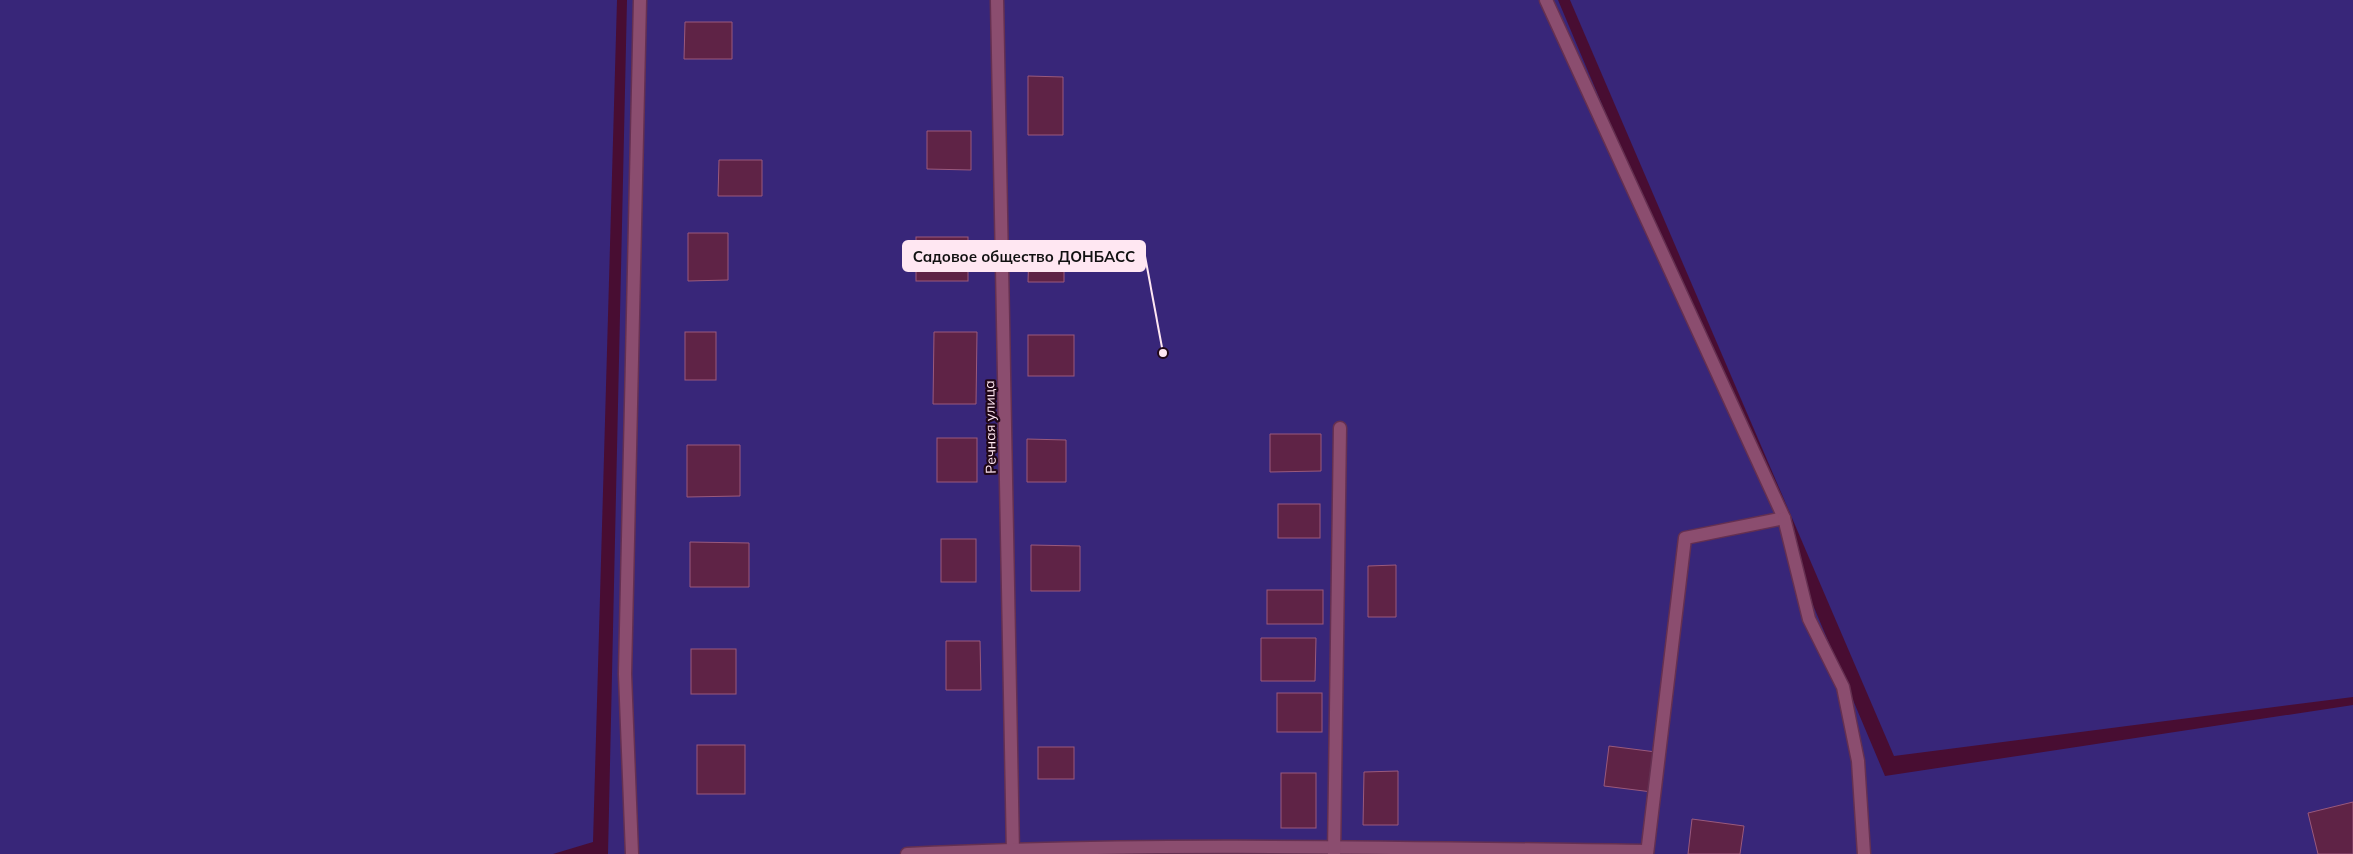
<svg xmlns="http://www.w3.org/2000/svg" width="2353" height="854" viewBox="0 0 2353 854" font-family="Mulish,sans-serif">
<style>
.green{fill:#382679}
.building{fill:#5f2346;stroke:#9a597c}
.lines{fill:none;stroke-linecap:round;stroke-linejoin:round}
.street-casing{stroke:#653051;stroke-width:15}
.street{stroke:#8b4d6f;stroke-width:12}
.labels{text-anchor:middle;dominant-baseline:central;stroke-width:4.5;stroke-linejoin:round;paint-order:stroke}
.street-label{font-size:14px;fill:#ffe7f2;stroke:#200716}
.leader{fill:none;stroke:#ffe7f2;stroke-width:2}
.callout-dot{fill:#ffe7f2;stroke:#200716;stroke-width:2}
.callout{fill:#ffe7f2;stroke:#ffe7f2;stroke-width:2}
.callout-label{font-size:15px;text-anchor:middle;font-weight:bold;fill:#111}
</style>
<rect width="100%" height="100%" fill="#480d32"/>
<g class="green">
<polygon points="0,0 617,0 593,842 553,854 0,854"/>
<polygon points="627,0 1558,0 1885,776 2353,705 2353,854 608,854"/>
<polygon points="1570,0 2353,0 2353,697 1894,756"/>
</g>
<g class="building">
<polygon points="685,22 732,22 732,59 684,59"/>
<polygon points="1028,76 1063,77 1063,135 1028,135"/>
<polygon points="927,131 971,131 971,170 927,169"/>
<polygon points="719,160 762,160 762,196 718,196"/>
<polygon points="688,233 728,233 728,280 688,281"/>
<rect x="916" y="237" width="52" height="44"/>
<polygon points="1029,249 1064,249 1064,282 1028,282"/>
<rect x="685" y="332" width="31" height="48"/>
<polygon points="934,332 977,332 976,404 933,404"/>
<rect x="1028" y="335" width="46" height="41"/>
<polygon points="1270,434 1321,434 1321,471 1270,472"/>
<rect x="937" y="438" width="40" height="44"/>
<polygon points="1027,439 1066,440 1066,482 1027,482"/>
<polygon points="687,445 740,445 740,496 687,497"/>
<rect x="1278" y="504" width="42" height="34"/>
<rect x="941" y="539" width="35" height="43"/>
<polygon points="690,542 749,543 749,587 690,587"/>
<polygon points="1031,545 1080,546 1080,591 1031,591"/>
<polygon points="1396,565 1396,617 1368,617 1368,566"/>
<rect x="1267" y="590" width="56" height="34"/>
<polygon points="1261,638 1316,638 1315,681 1261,681"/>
<polygon points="946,641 980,641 981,690 946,690"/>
<rect x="691" y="649" width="45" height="45"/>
<rect x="1277" y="693" width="45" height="39"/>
<rect x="697" y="745" width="48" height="49"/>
<polygon points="1609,746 1656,752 1652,792 1604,786"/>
<rect x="1038" y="747" width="36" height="32"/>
<polygon points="1398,771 1398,825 1363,825 1364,772"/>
<rect x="1281" y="773" width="35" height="55"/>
<polygon points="2353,802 2353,854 2318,854 2308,813"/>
<polygon points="1692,819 1744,826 1740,854 1688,854"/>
</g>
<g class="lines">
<defs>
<g id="street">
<polyline points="997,0 1013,854"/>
<polyline points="1546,0 1784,518 1685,538 1647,854"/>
<polyline points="1784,518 1809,619 1843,687 1858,761 1864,854"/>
<polyline points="632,854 625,674 640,0"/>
<path d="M907 854C1153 842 1400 848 1647 851"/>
<polyline points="1334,854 1340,428"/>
</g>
</defs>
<use href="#street" class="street-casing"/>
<use href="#street" class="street"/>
</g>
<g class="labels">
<g class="street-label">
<text transform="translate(990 427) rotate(-91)">Речная улица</text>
</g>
</g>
<path class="leader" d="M1163 353L1145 256"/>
<circle class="callout-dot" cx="1163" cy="353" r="5"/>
<rect class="callout" x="903" y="241" width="242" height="30" rx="5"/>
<g class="callout-label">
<text x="1024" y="262">Садовое общество ДОНБАСС</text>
</g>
</svg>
